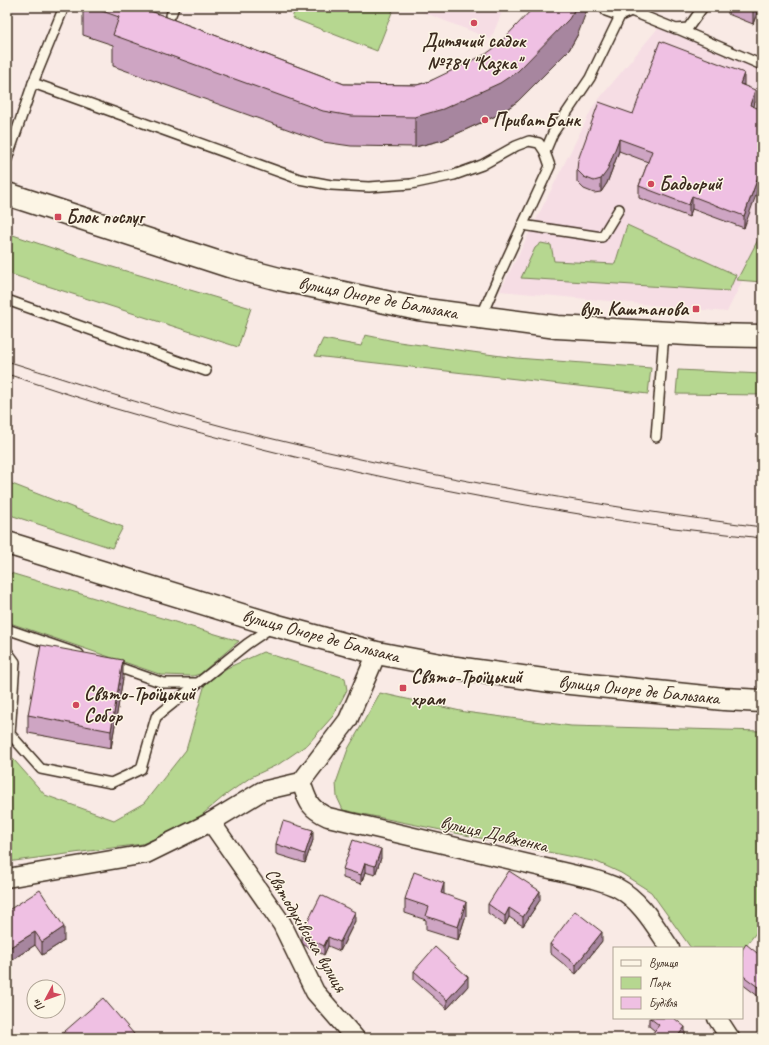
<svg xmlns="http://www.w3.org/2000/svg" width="769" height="1045" viewBox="0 0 769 1045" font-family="Caveat,sans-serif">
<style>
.built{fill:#f6dde4}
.green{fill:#b6d790;stroke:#788057}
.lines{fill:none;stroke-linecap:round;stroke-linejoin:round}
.service-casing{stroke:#3b2a1e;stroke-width:12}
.minor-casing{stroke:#3b2a1e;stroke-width:21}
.tertiary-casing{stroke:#3b2a1e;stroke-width:25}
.secondary-casing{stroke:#3b2a1e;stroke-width:25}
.service{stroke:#fcf5e5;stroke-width:9}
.minor{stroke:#fcf5e5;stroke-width:18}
.tertiary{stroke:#fcf5e5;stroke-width:22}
.secondary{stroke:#fcf5e5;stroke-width:22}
.tram{stroke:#3b2a1e;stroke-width:1}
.wall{fill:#cea5c3;stroke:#3b2a1e}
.shaded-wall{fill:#a7869f;stroke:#3b2a1e}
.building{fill:#efc0e3;stroke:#3b2a1e}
.poi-dot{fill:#d1495b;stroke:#fcf5e5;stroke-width:1.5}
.labels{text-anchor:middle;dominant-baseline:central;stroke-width:3;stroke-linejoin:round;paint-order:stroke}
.poi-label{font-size:19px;font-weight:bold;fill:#3b2a1e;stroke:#fcf5e5;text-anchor:start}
.street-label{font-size:19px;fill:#3b2a1e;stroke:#fcf5e5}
</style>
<rect width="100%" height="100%" fill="#f9eae5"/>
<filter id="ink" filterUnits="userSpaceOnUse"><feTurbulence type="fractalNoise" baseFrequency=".025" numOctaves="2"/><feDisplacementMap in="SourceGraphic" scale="8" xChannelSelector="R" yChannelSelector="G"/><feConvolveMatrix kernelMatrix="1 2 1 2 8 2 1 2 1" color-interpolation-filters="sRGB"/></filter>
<g filter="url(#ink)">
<g class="built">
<polygon points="410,7 504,7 491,39"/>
<polygon points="658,28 762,69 762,240 727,312 500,291 594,105"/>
</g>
<g class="green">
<polygon points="296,7 394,7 377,51 292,18"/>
<polygon points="627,225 736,275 729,291 521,278 535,248 541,243 551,245 554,261 615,264"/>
<polygon points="762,232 762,282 737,280"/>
<polygon points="7,233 82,258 251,308 238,347 7,273"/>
<polygon points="365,335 399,342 516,358 651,368 648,394 315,356 323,339 361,346"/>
<polygon points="678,370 762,374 762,395 676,394"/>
<polygon points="7,482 123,527 112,548 7,514"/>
<polygon points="7,572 239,641 200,674 193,676 162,675 7,622"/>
<polygon points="263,652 345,678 347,690 333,716 308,744 279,764 251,777 223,797 191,824 142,844 7,862 7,752 45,795 114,820 144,803 186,750 205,684 227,668"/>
<polygon points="380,693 465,712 571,726 762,731 762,925 742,951 742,948 691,948 651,892 621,873 597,862 343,810 337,797 336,783 348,749"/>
</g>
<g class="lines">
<defs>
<g id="service">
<polyline points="606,11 620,16"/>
<polyline points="171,15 174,7"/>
<polyline points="678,29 762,65"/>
<polyline points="33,83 299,179 331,185 369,187 411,184 454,175 482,165 516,146 529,141 539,143 545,152 550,166 497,280 481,317"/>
<polyline points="545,152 553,133 590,78 620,16 631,11 676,29 688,28 703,7"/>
<polyline points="7,159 33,83 64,7"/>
<polyline points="522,225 602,237 619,209"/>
<polyline points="7,300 206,371"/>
<polyline points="656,437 664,333"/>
<polyline points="7,629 79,654"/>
<polyline points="7,651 15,662 10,734 41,769 111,783 141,769 156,717 198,683"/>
<polyline points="112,665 163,683 198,683 247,644 272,627"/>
</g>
<g id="minor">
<path d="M301 782C308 801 308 808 328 817L593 879C600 881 609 884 616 887 641 900 655 926 670 948"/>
<polyline points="211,822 282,924 315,992 355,1038"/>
<polyline points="7,878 146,854 211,822 262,791 301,782 348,720 377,653"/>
<polyline points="717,1018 730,1038"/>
</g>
<polyline id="tertiary" points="7,194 229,266 279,279 418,309 557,327 707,335 762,336"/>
<polyline id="secondary" points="7,543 274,625 377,653 456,668 551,681 724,699 762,701"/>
</defs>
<use href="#service" class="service-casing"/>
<use href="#minor" class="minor-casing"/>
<use href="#tertiary" class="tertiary-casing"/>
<use href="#secondary" class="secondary-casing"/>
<use href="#service" class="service"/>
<use href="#minor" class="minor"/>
<use href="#tertiary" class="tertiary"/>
<use href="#secondary" class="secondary"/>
<g class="tram">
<path d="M7 361C92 388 177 416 265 437 428 477 595 506 762 527"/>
<path d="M7 374C50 388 93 403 137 415 309 465 487 502 665 527 697 531 730 534 762 538"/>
</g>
</g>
<g class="wall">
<polygon points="83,7 140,7 344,84 417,85 578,34 569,50 518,101 500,114 443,140 415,147 351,146 323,142 113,66 113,45 83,35"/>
<polygon points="728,7 762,7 762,9 759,8 753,24 728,14"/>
<polygon points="744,85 755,102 754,106 744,228 692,209 689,217 639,198 639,186 648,162 619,151 607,183 601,192 594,193 584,189 577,182 577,170 633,114"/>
<polygon points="123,678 111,748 28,733 28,715"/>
<polygon points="313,840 305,863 276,854 276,844"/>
<polygon points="381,858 375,875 365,872 361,884 343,878 343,869"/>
<polygon points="444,894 466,915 458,940 426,930 426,920 405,913 405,899"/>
<polygon points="540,900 523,926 509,917 505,925 488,913 488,904"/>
<polygon points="7,911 64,941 42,955 35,945 7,963"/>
<polygon points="355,921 340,951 328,946 324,955 304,945 302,942 302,933"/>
<polygon points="602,941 576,974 550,953 550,944"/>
<polygon points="742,950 762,957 762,999 742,984"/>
<polygon points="414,971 468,986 447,1009 414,980"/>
<polygon points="649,1018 674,1018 685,1036 684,1038 649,1038 655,1031 649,1026"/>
</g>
<g class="shaded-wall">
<polygon points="576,7 588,7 578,34 569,50 518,101 500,114 443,140 415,147 415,117"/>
<polygon points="753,7 759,7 753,24"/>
<polygon points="744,73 744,85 740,84"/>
<polygon points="755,90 755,102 750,117 750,105"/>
<polygon points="619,139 619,151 607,183 601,192 601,179"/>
<polygon points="762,166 762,179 744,228 744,216"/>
<polygon points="692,196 692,209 689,217 689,205"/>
<polygon points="123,660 123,678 111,748 111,731"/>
<polygon points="313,830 313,840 305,863 305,854"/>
<polygon points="381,849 381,858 375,875 375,866"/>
<polygon points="365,863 365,872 361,884 361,875"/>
<polygon points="444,883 444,896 441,893"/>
<polygon points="540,891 540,900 523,926 523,917"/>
<polygon points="466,902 466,915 458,940 458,927"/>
<polygon points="509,908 509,917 505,925 505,916"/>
<polygon points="355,912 355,921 340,951 340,942"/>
<polygon points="64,927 64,941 42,955 42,942"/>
<polygon points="35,932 35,945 7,963 7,949"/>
<polygon points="602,932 602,941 576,974 576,965"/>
<polygon points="328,937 328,946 324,955 324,946"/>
<polygon points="468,977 468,986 447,1009 447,1000"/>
<polygon points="685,1027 685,1036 684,1038 676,1038"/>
<polygon points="134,1034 134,1038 129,1038"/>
</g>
<g class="building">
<polygon points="91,7 140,7 344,84 417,85 428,82 486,54 497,46 534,7 576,7 569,19 518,71 500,83 443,109 415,117 351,116 323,111 113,35 119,17"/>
<polygon points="660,41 744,73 740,84 755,90 750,105 762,110 762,166 744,216 692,196 689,205 639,186 652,151 619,139 607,171 601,179 594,181 584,177 577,170 578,160 599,102 633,114"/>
<polygon points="41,645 123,660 111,731 28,715"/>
<polygon points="283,821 313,830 305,854 276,844"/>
<polygon points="353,840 381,849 375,866 365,863 361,875 343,869"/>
<polygon points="509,871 540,891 523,917 509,908 505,916 488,904"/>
<polygon points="414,872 444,883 441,893 466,902 458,927 426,916 429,907 405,899"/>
<polygon points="40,890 64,927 42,942 35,932 7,949 7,911"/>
<polygon points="321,895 355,912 340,942 328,937 324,946 304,936 302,933"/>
<polygon points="575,911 602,932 576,965 550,944"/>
<polygon points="746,944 762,957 762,990 742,975 742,950"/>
<polygon points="435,947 468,977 447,1000 414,971"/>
<polygon points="103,998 134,1034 129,1038 57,1038"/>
<polygon points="650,1018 674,1018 685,1027 676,1038 649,1038 659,1025"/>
</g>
</g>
<g class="poi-dot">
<circle cx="474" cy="23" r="4"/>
<circle cx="485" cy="120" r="4"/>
<circle cx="651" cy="184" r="4"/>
<rect x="54" y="213" width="8" height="8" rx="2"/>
<rect x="692" y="305" width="8" height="8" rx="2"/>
<rect x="399" y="684" width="8" height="8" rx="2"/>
<circle cx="76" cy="705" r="4"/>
</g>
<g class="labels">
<g class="poi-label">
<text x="474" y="41" text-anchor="middle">Дитячий садок<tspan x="474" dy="22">№784 "Казка"</tspan></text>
<text x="493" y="120">ПриватБанк</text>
<text x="659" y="184">Бадьорий</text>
<text x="66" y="217">Блок послуг</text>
<text x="688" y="309" text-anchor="end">вул. Каштанова</text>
<text x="411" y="677">Свято-Троїцький<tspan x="411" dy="22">храм</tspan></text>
<text x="84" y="694">Свято-Троїцький<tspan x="84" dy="22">Собор</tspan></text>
</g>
<g class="street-label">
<text transform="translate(378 298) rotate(11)">вулиця Оноре де Бальзака</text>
<text transform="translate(321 636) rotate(15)">вулиця Оноре де Бальзака</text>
<text transform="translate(639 690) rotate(6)">вулиця Оноре де Бальзака</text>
<text transform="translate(494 834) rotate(13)">вулиця Довженка</text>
<text transform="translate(306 930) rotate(59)">Святодухівська вулиця</text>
</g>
</g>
<rect width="769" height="1045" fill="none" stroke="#fcf5e5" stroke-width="24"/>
<rect x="12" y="12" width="745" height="1021" fill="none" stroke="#3b2a1e" stroke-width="1.5" filter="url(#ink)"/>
<rect x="613" y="947" width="130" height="72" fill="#fcf5e5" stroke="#afa495"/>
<rect x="621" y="960" width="20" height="6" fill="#fcf5e5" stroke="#afa495"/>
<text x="649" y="967" font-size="12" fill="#3b2a1e">Вулиця</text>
<rect x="621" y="977" width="20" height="12" fill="#b6d790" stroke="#afa495"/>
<text x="649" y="987" font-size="12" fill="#3b2a1e">Парк</text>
<rect x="621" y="997" width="20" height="12" fill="#efc0e3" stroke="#afa495"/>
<text x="649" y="1007" font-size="12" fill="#3b2a1e">Будівля</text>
<g transform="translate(46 999) rotate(229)"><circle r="19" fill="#fcf5e5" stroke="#afa495"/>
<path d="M0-3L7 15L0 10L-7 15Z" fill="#d1495b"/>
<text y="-6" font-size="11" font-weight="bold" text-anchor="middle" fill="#3b2a1e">Пн</text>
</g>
</svg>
